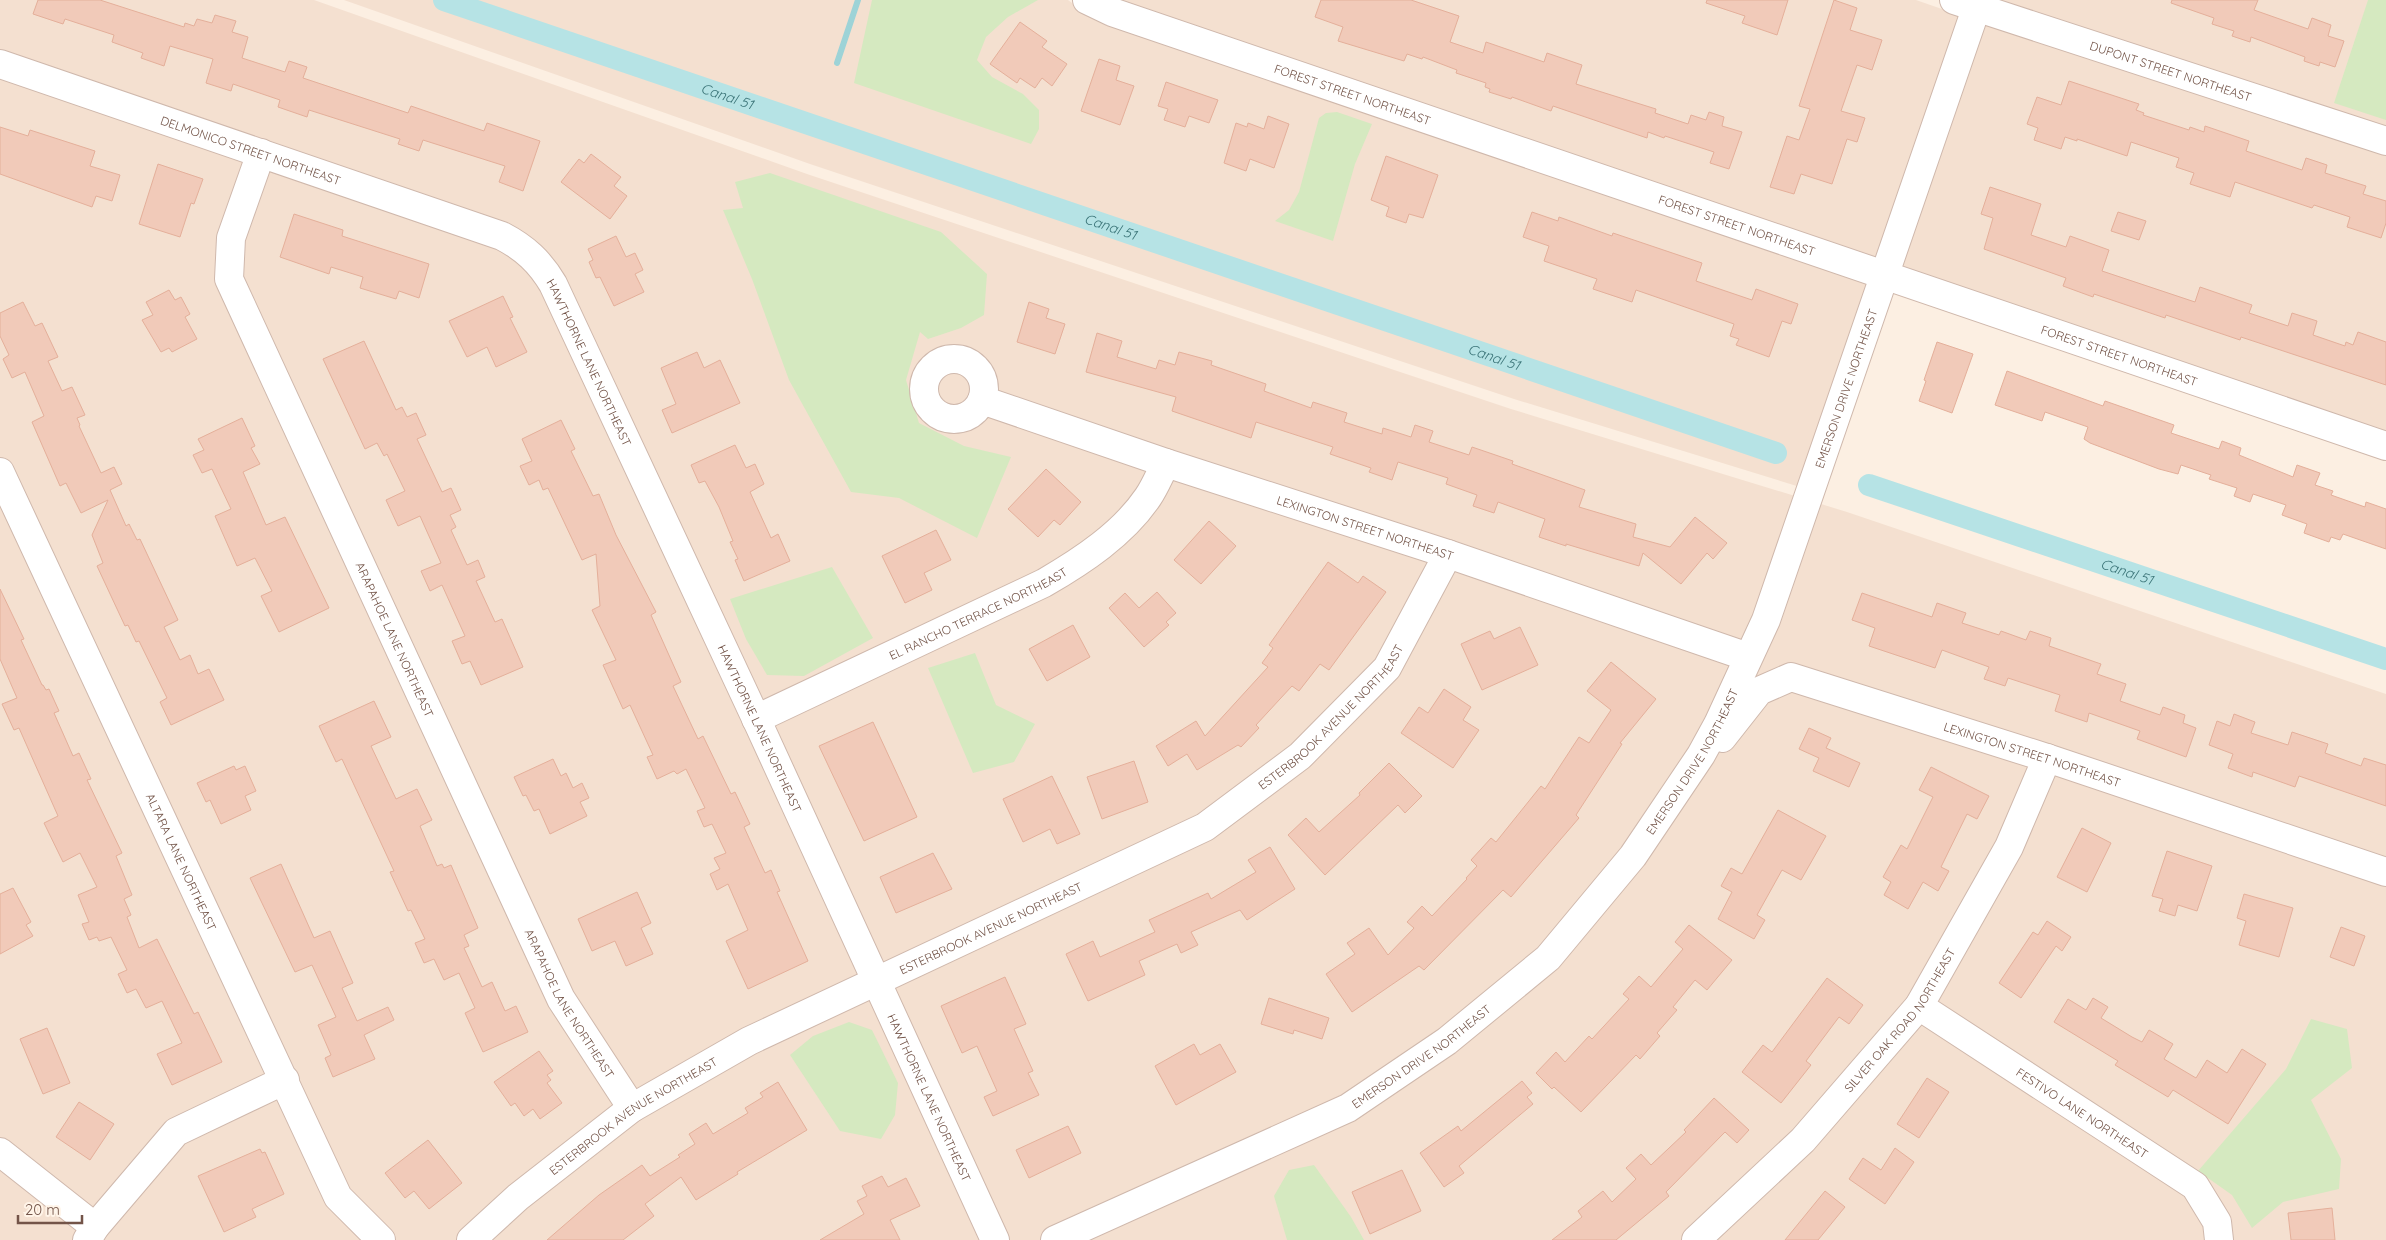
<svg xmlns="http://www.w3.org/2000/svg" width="2386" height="1240" viewBox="0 0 2386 1240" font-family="Quicksand,sans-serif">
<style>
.residential{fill:#f4e0d0}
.green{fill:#d5e9c0}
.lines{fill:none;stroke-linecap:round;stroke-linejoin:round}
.stream{stroke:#9dd3d7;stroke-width:6}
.canal{stroke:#b6e3e5;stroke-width:22}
.building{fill:#f1cab9;stroke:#e4af9a}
.minor-casing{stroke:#cfb8ac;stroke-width:30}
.minor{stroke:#fff;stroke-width:28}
.labels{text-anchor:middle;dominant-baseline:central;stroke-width:5;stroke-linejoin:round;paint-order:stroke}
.street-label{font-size:12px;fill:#735448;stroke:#fff4e8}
.water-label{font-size:14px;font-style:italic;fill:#3c7579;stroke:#fff4e8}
</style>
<rect width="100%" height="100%" fill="#fcefe2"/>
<g class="residential">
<polygon points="0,0 314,0 807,174 1511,409 1847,512 2386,694 2386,1240 0,1240"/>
<polygon points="344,0 1068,0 1084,12 1870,283 1800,487 1514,399 810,164"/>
<polygon points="1116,0 1916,0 1962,16 1878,259"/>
<polygon points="1991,0 2386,0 2386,128"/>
<polygon points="1982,23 2386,154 2386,433 1898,266"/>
</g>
<g class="green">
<polygon points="872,0 1038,0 1008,17 986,37 977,60 992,77 1023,94 1039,110 1039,129 1031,144 854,83"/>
<polygon points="2368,0 2386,0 2386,120 2334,103"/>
<polygon points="1337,112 1372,124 1355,164 1333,241 1275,221 1289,210 1299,192 1319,118 1326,113"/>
<polygon points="770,173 941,232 987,274 984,315 961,328 928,339 920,332 906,380 919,423 964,446 1011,457 977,538 899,498 851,492 789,380 752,279 723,210 743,208 735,182"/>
<polygon points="832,567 873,638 804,676 767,675 746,639 730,599"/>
<polygon points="975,653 996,705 1035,724 1014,762 973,773 928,668"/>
<polygon points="2311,1019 2347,1029 2352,1068 2311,1100 2341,1159 2339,1189 2283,1202 2252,1228 2232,1195 2198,1171 2286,1069"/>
<polygon points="849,1022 872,1030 898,1083 895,1115 881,1139 840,1131 790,1055 813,1036"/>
<polygon points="1314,1165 1351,1217 1364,1240 1287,1240 1274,1196 1289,1170"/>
</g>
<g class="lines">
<polyline class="stream" points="837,63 858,0"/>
<g class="canal">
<path id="s1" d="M444 0 1776 453"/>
<path id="s2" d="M1869 485 2386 659"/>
</g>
</g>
<g class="building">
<polygon points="38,0 100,0 184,27 185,23 194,26 197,19 212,23 215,15 236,21 232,32 248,37 242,58 285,72 289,61 307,67 303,78 408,113 411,106 484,131 487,123 540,141 523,191 499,182 505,166 423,140 419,151 398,144 400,139 309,110 307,117 278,107 280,100 233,84 231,91 206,83 213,59 170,46 164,66 141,58 143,53 112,42 114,35 65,19 63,24 33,14"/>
<polygon points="1321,0 1411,0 1459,16 1450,42 1483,53 1486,42 1544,62 1547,53 1582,65 1576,84 1656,109 1655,113 1688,124 1691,115 1706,120 1709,112 1724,117 1722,126 1742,132 1729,169 1710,163 1714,152 1665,136 1664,138 1648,132 1647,138 1553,106 1551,111 1512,97 1511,99 1489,92 1490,89 1485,87 1486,83 1456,73 1457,70 1423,57 1422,59 1407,54 1404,61 1338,41 1343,27 1315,17"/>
<polygon points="1707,0 1788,0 1777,35 1742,23 1745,16 1706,3"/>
<polygon points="1834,0 1857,8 1850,30 1882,40 1872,70 1857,65 1841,111 1865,118 1857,142 1847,139 1832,184 1801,174 1794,194 1770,187 1787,136 1799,140 1810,109 1799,106"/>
<polygon points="2172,0 2258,0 2254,10 2308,29 2312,18 2331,25 2328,36 2344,41 2335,67 2320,62 2319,66 2304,61 2305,57 2251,37 2250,42 2232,36 2234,31 2212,24 2214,18 2171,3"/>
<polygon points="1020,22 1047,41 1042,47 1067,64 1052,86 1042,78 1035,88 1020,78 1017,83 990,64"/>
<polygon points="1099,59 1120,66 1116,80 1134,86 1120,125 1081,111"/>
<polygon points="2069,81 2139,104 2136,110 2144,113 2143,115 2189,130 2190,127 2204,132 2205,126 2249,141 2246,151 2302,170 2306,158 2327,165 2325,173 2366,186 2363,194 2386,201 2386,223 2381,238 2347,227 2350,217 2314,205 2312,208 2235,182 2230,197 2190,184 2194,173 2176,167 2179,158 2131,142 2127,156 2077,139 2077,141 2065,137 2061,149 2034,140 2038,128 2027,124 2037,97 2061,105"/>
<polygon points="1166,82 1218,100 1209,123 1189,116 1185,127 1164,120 1168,109 1158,106"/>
<polygon points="1268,116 1289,124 1274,168 1250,159 1246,171 1224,163 1236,123 1247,127 1248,123 1264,129"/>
<polygon points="0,127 28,136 30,130 95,151 90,166 120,175 112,201 96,196 92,207 0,174"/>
<polygon points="591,154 621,177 614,186 627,196 610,219 561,182 579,159 584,163"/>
<polygon points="1386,156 1438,175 1423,218 1409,214 1406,223 1386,216 1389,207 1371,200"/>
<polygon points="158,164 203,179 194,204 191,203 180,237 139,224"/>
<polygon points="1990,187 2041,204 2031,235 2066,247 2070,236 2109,250 2102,271 2195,302 2200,287 2252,305 2249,313 2288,326 2292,313 2317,321 2313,335 2345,346 2346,342 2353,345 2358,332 2386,342 2386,385 2241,337 2240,340 2166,315 2165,318 2094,294 2093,297 2063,286 2066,278 1984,249 1993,218 1981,214"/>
<polygon points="1532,212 1558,221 1559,217 1612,236 1613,233 1702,263 1696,281 1752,300 1756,289 1798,304 1791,324 1782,321 1769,357 1736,345 1739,339 1730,336 1734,324 1636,290 1632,302 1593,289 1597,279 1544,261 1549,246 1523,237"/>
<polygon points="2118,212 2146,221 2139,240 2111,231"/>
<polygon points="294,214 343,230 342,236 429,264 419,298 399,291 396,299 360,288 363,277 331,267 329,274 280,257"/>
<polygon points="616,236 626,257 635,253 643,270 635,274 644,292 614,306 600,277 596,278 589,262 593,260 588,249"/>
<polygon points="169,290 175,300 181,297 190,314 185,317 197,339 172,352 169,348 161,352 142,320 153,315 146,302"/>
<polygon points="503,296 513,317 510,318 527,352 496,367 487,347 467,357 449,321"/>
<polygon points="23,302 35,326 42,323 58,357 48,361 62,391 72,387 85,415 77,418 80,425 79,426 101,473 114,467 122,484 110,490 126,526 129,524 137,540 140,539 178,620 164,627 180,660 190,655 198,674 209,669 224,700 171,725 160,702 167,698 139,641 136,642 128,625 125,626 97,566 103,563 92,535 108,500 81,513 66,483 60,486 32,422 44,416 25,372 12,378 3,359 9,355 0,336 0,313"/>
<polygon points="1029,302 1049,309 1046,318 1065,324 1055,354 1017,342"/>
<polygon points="1097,333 1122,341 1117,357 1156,369 1159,360 1175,365 1179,352 1212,361 1211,365 1266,384 1264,391 1311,408 1313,402 1347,413 1344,422 1382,434 1383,428 1411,437 1415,425 1433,431 1429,442 1469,455 1472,447 1513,461 1512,464 1585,490 1579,507 1636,524 1633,537 1670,547 1695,517 1727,543 1713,559 1707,553 1681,584 1643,553 1639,566 1566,544 1566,546 1539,537 1545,519 1498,502 1494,513 1473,506 1477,495 1446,484 1448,478 1398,462 1392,480 1369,472 1371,468 1330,454 1333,447 1256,422 1251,438 1172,411 1176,397 1086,372"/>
<polygon points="364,341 396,410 402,407 407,417 416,413 426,435 417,439 442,492 451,488 461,510 450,515 456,527 451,530 467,565 478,560 485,577 476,581 495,622 502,619 523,667 481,685 470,661 462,664 452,641 465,636 442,585 430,591 421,571 441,563 420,516 398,526 386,500 405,491 387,454 384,456 377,443 365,449 323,359"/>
<polygon points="1937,342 1973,354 1952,413 1919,401 1926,381 1924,380"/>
<polygon points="697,352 704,368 720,360 740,403 672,433 662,410 676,404 661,368"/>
<polygon points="2007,371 2103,406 2105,401 2174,425 2171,433 2219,449 2222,441 2241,448 2239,455 2293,477 2297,465 2320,473 2315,485 2333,491 2331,495 2365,507 2366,502 2386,509 2386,549 2343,534 2340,540 2331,537 2329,542 2304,533 2307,524 2282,515 2286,505 2253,494 2250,502 2234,496 2237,488 2209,479 2211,475 2181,465 2178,474 2159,469 2090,443 2084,439 2088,427 2045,412 2042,421 1995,405"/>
<polygon points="242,418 255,446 251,448 260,464 243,472 266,525 285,517 329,608 279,632 261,596 272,591 255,558 237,566 215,516 231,509 212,469 202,473 193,455 204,450 198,439"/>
<polygon points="561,420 575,449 571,451 593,496 599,494 616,535 656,612 651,615 681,682 673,686 698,739 703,736 731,794 735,792 750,824 744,827 765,873 771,870 780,891 777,892 808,961 748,989 726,941 748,930 728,884 717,890 710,874 720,869 714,858 726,853 712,824 704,827 697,811 705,808 686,769 677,774 674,771 657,779 647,757 653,755 630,705 623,709 603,665 616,660 592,610 600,606 596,554 582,560 548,488 543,490 539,480 529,485 520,466 532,461 522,439"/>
<polygon points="735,445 746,468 755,464 764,484 750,492 771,538 778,534 790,561 744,581 735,560 738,559 730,542 733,541 719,507 705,481 699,483 691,465"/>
<polygon points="1046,469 1081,502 1060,525 1054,520 1038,537 1008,509"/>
<polygon points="1209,521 1236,546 1201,584 1174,560"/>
<polygon points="936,530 951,560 924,573 932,590 905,603 882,556"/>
<polygon points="1328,562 1358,583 1363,576 1386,592 1329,670 1320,664 1299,691 1292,686 1256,725 1259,728 1241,747 1238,745 1197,770 1187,754 1168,766 1156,746 1196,721 1205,736 1268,667 1262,663 1273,648 1269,645"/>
<polygon points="0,589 24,639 21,640 42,685 43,685 46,690 49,689 59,711 54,713 73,756 79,753 91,779 87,780 122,853 116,856 132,895 124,899 131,915 127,917 139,948 157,939 194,1014 198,1012 222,1062 172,1085 157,1054 182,1043 162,1001 146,1008 136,989 127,993 118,974 127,970 111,937 99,941 97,937 89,940 82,924 89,922 78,895 97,887 80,853 63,862 44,823 58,816 19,728 14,730 2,704 17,698 0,659"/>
<polygon points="1157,592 1176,613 1166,622 1169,625 1144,647 1109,608 1125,593 1139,608"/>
<polygon points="1862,593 1932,617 1937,603 1966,613 1962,623 1999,635 2001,631 2026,640 2030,631 2051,638 2049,646 2101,664 2097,674 2126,684 2120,701 2160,715 2163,707 2185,715 2183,723 2196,728 2186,757 2137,739 2140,731 2089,713 2087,722 2055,711 2060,695 2008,678 2005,686 1984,679 1989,667 1942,650 1935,668 1869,646 1875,628 1852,620"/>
<polygon points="1073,625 1090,657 1047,681 1029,649"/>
<polygon points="1520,627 1538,665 1482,690 1461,644 1490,631 1494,639"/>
<polygon points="1611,662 1656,699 1620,743 1622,744 1576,815 1579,818 1511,897 1503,890 1424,970 1419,966 1352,1012 1326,974 1355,954 1347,943 1369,928 1388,955 1414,928 1407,922 1422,906 1432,916 1467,879 1466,878 1477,866 1471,860 1491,838 1496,842 1541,786 1545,789 1579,737 1589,743 1611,710 1587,691"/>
<polygon points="1444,689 1471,707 1463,720 1479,730 1453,768 1401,733 1419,707 1428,713"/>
<polygon points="374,701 391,737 371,746 396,799 417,789 432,820 420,826 437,866 442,864 444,868 451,865 478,928 464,935 469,946 464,948 482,987 492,982 505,1011 516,1006 528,1032 483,1052 465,1013 475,1008 459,973 444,980 434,959 424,963 415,943 425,939 411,910 408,911 390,872 394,871 342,759 336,762 319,726"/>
<polygon points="2234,714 2255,722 2251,733 2288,745 2292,732 2328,744 2325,753 2361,766 2364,758 2386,765 2386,806 2299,776 2295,787 2253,772 2252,777 2228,768 2233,754 2209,745 2217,721 2230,726"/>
<polygon points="873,722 917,817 864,841 819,746"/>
<polygon points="1809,728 1831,738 1826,748 1860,763 1849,787 1813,771 1819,758 1799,749"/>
<polygon points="553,759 561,776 566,773 573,788 582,783 589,798 580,802 587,816 550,834 539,809 534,811 526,795 523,796 514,777"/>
<polygon points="1134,761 1148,802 1102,819 1087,777"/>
<polygon points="1389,763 1422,796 1405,813 1398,805 1325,875 1288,835 1306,818 1319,832 1360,795 1359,793"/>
<polygon points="234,766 236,770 245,766 256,791 245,796 251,810 221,824 210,800 206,802 197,783"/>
<polygon points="1931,767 1989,796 1977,819 1967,814 1941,867 1949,871 1938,891 1923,882 1908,909 1884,895 1891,882 1883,877 1901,845 1907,849 1933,797 1919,790"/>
<polygon points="1052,776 1080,834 1057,844 1050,829 1023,842 1003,799"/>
<polygon points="1778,810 1826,836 1801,880 1782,870 1757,915 1765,920 1754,939 1718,919 1732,892 1721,886 1731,868 1742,874"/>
<polygon points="2082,828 2111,843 2087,892 2057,877"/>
<polygon points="1270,847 1295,889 1247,920 1240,910 1191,932 1198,945 1181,953 1177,944 1139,961 1145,975 1088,1001 1066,954 1093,941 1100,957 1155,932 1149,920 1208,893 1211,899 1256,872 1248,860"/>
<polygon points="2167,851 2212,866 2197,911 2178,905 2175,916 2159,911 2163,899 2152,896"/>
<polygon points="933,853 952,889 896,913 880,877"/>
<polygon points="281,864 314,938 330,931 353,983 342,988 357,1021 388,1007 394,1020 364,1035 375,1059 333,1077 325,1058 331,1055 318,1025 336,1017 312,965 295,972 250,878"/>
<polygon points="13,888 31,922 26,925 33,936 0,954 0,894"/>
<polygon points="637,892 651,923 641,928 653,954 626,966 615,941 592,951 578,919"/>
<polygon points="2244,894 2293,908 2279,957 2239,945 2246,921 2237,918"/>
<polygon points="2047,921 2071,937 2062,951 2056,946 2021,998 1999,983 2033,932 2038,935"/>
<polygon points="1689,925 1732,960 1707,990 1695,980 1673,1007 1677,1010 1657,1033 1660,1036 1640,1059 1636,1055 1581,1112 1554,1087 1552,1089 1536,1073 1556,1052 1565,1062 1589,1036 1592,1039 1629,999 1623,994 1639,976 1651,987 1683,949 1675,942"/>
<polygon points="2341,927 2365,936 2354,966 2330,957"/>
<polygon points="1005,977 1026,1024 1014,1029 1033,1071 1028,1073 1039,1095 993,1116 984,1097 997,1091 977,1046 962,1053 941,1006"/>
<polygon points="1827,978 1863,1005 1849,1024 1839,1017 1806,1061 1811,1065 1781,1103 1742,1072 1763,1045 1772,1052"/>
<polygon points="1269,998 1329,1018 1322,1039 1294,1030 1293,1034 1261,1024"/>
<polygon points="2093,998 2108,1007 2101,1018 2132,1037 2142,1042 2149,1030 2173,1044 2164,1059 2196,1078 2207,1060 2227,1073 2242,1049 2266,1064 2228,1124 2173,1090 2168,1097 2115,1065 2118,1061 2054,1022 2068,999 2086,1010"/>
<polygon points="47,1028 70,1083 43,1094 20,1039"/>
<polygon points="1194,1044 1200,1055 1220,1044 1236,1072 1176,1105 1155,1066"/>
<polygon points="539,1051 553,1071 547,1075 551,1080 547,1083 562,1103 540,1119 533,1109 524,1116 515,1103 511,1106 494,1082"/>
<polygon points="1927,1078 1949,1092 1919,1138 1897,1124"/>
<polygon points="1522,1081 1532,1093 1527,1097 1533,1104 1459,1166 1464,1173 1444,1187 1420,1153 1458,1126 1461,1131"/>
<polygon points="778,1082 807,1130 737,1172 738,1174 696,1200 681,1177 645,1204 654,1216 623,1240 547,1240 599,1195 642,1165 650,1176 680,1157 678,1155 695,1144 689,1134 706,1123 713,1134 748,1113 745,1108 763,1097 760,1093"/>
<polygon points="1714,1098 1749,1130 1737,1143 1725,1132 1666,1192 1669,1196 1616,1240 1552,1240 1582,1217 1578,1211 1603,1191 1612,1202 1636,1179 1626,1168 1641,1154 1651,1165 1686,1132 1684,1130"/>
<polygon points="79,1102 114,1124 90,1160 56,1137"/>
<polygon points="1068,1126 1081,1153 1029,1178 1016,1150"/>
<polygon points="428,1140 462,1183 429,1209 414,1191 405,1198 385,1173"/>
<polygon points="1895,1148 1914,1162 1885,1204 1849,1179 1863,1158 1881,1170"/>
<polygon points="260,1149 262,1153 265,1152 284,1194 252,1209 256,1217 224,1232 198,1176"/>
<polygon points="1402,1170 1421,1211 1370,1234 1352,1192"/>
<polygon points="882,1176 888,1187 906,1178 920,1206 890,1220 900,1240 820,1240 864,1214 857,1201 867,1196 862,1186"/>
<polygon points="1825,1191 1845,1207 1818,1240 1785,1240"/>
<polygon points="2332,1208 2335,1240 2291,1240 2288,1213"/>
</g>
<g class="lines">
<defs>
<g id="minor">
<path id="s3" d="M1087 0 1112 12 2386 446"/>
<path id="s4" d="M1954 0 2386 141"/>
<path id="s5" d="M0 64 502 236C525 248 540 262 553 284L759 725 995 1240"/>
<path id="s6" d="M261 153 231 238 229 279 561 999 632 1108"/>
<circle cx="954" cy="389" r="30"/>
<path id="s7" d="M982 400 1166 463 1448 554 1748 657"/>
<path id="s8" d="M0 472 338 1197 381 1240"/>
<path id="s9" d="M756 719 1044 583C1082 561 1123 534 1148 497 1155 487 1160 474 1166 463"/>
<path id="s10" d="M1722 738 1759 691 1791 677 2047 758 2386 872"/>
<path id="s11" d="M1919 1006 2195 1186 2217 1222 2219 1240"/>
<polyline points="0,1152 95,1227"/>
<polyline points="87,1240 95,1227 176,1132 285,1080"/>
<path id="s12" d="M471 1240 518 1197 632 1108 749 1041 1205 827 1300 756 1387 668 1448 554"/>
<path id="s13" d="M1055 1240 1348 1108 1447 1041 1548 958 1633 856 1701 755 1718 724 1766 620 1979 0"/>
<path id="s14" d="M1696 1240 1803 1140 1919 1006 2009 847 2047 758"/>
</g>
</defs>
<use href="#minor" class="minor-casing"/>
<use href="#minor" class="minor"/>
</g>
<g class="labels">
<g class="street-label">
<text stroke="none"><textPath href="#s4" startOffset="228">DUPONT STREET NORTHEAST</textPath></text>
<text stroke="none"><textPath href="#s3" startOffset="282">FOREST STREET NORTHEAST</textPath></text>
<text stroke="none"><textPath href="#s5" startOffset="265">DELMONICO STREET NORTHEAST</textPath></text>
<text stroke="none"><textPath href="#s3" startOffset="688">FOREST STREET NORTHEAST</textPath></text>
<text stroke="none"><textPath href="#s3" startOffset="1092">FOREST STREET NORTHEAST</textPath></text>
<text stroke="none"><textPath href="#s5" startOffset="688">HAWTHORNE LANE NORTHEAST</textPath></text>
<text stroke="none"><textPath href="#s13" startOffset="1221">EMERSON DRIVE NORTHEAST</textPath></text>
<text stroke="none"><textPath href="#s7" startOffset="404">LEXINGTON STREET NORTHEAST</textPath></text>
<text stroke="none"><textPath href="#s9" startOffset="246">EL RANCHO TERRACE NORTHEAST</textPath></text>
<text stroke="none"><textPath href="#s6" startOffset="528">ARAPAHOE LANE NORTHEAST</textPath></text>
<text stroke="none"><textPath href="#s12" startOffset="1015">ESTERBROOK AVENUE NORTHEAST</textPath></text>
<text stroke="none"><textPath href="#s5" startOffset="1092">HAWTHORNE LANE NORTHEAST</textPath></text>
<text stroke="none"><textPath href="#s10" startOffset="348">LEXINGTON STREET NORTHEAST</textPath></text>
<text stroke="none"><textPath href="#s13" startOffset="816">EMERSON DRIVE NORTHEAST</textPath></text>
<text stroke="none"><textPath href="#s8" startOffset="430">ALTARA LANE NORTHEAST</textPath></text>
<text stroke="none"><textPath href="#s12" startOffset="610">ESTERBROOK AVENUE NORTHEAST</textPath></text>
<text stroke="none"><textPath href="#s6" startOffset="932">ARAPAHOE LANE NORTHEAST</textPath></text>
<text stroke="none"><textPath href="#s14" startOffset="301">SILVER OAK ROAD NORTHEAST</textPath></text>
<text stroke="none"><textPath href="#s13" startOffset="411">EMERSON DRIVE NORTHEAST</textPath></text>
<text stroke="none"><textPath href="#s5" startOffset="1498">HAWTHORNE LANE NORTHEAST</textPath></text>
<text stroke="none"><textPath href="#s11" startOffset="195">FESTIVO LANE NORTHEAST</textPath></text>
<text stroke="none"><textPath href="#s12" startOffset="205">ESTERBROOK AVENUE NORTHEAST</textPath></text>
</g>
<g class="water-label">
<text stroke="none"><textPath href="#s1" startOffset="299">Canal 51</textPath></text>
<text stroke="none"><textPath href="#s1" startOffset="704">Canal 51</textPath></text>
<text stroke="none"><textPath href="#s1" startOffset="1109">Canal 51</textPath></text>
<text stroke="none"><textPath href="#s2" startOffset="272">Canal 51</textPath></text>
</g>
</g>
<path d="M18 1215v8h64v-8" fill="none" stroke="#735448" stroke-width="2.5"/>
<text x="25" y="1215" font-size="15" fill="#735448" stroke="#fff4e8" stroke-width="4" paint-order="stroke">20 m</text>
</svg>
